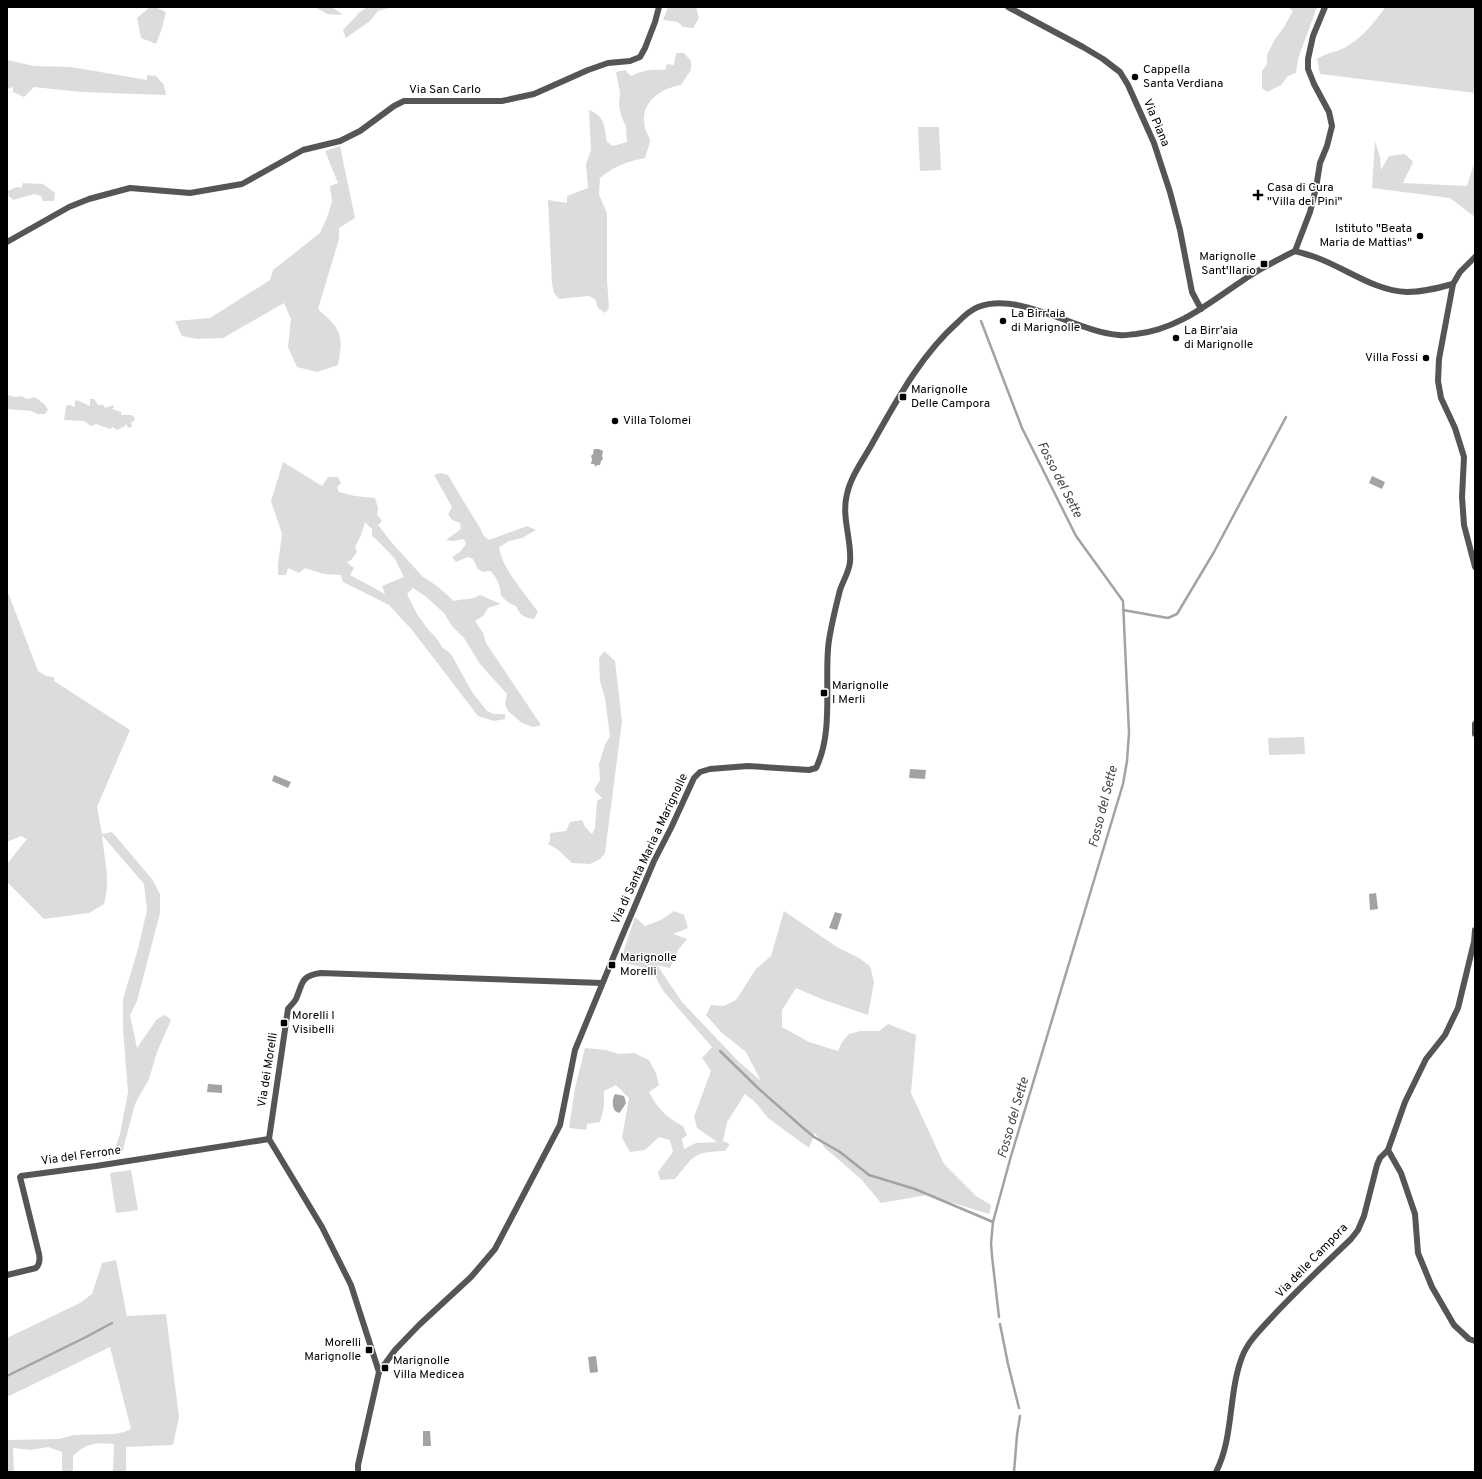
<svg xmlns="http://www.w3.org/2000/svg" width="1482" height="1479" viewBox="0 0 1482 1479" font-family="Overpass,sans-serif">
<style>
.green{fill:#dcdcdc;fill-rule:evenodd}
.water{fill:#a3a3a3}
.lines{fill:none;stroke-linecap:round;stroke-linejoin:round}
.stream{stroke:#a3a3a3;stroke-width:2.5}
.street{stroke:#555;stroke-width:6}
.poi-dot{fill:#000;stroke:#fff;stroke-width:1.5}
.labels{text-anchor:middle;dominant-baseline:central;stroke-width:3;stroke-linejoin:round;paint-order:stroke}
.poi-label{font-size:12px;fill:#000;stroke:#fff;text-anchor:start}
.street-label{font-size:12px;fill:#000;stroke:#fff}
.water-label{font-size:13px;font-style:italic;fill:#444;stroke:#fff}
</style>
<rect width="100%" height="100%" fill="#fff"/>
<g class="green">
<polygon points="150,7 155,7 166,12 162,28 156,44 141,38 137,18"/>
<polygon points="315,7 332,7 343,15 327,14"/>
<polygon points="367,7 393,7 378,11 370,21 346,38 343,30 360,12"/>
<polygon points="668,7 696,7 699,18 693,28 683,27 678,22 663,20"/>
<polygon points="1288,7 1317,7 1298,59 1296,73 1288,76 1281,85 1267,92 1262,88 1262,71 1267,64 1267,55 1275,39 1284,27 1293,11"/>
<path d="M1389 7H1475V93L1320 74 1317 59C1327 52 1340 52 1349 45 1364 36 1375 21 1385 8Z"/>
<path d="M676 53H684L691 61V70L681 85C659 89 639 103 645 128 646 132 649 136 650 140 650 145 646 153 645 158 625 162 615 166 600 178L599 195 607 213V280L609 308 605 313 598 308 595 299 589 296 559 299 554 293 552 283 548 200 567 203V196L588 188 586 164 591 150 589 110C606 117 604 127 607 142L613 146 627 142 626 127 621 115 619 106 620 92 616 72 625 70 631 76C643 70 652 69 665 70L667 64 674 65Z"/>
<polygon points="7,60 34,66 71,67 147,80 147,75 156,76 164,85 166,95 81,92 34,87 24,97 13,92 13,87 7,89"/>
<polygon points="939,127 941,170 920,171 918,127"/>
<polygon points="1375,141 1380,157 1381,170 1389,156 1405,154 1413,162 1403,183 1467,186 1475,161 1475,217 1450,198 1372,188"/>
<path d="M340 146 355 218 339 228V239L318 309C341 330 344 333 338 365L317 372 297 367 288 347 291 319 284 303 223 338 197 339 182 336 175 321 210 318 270 280 273 270 320 233 328 215 332 201 330 186 338 183 325 151Z"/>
<polygon points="23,183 43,184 55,193 54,201 43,201 41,196 34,194 13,200 9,196 8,191 17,187 21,188"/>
<polygon points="7,395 15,397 22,396 27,399 35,397 45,405 48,410 45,414 38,414 31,411 7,409"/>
<polygon points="90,399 94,399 98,405 103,405 105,408 113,405 114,407 112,409 121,412 121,415 131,415 134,417 135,420 131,423 132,427 129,428 125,424 125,426 117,430 113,427 110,429 96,424 91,426 84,421 64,420 66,406 70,405 75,407 75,401 77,400 90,406"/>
<path d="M283 462 322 486 328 477H338L341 483 337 487 339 492 355 496 375 498 378 508 377 515 382 521 378 525 392 543 423 577 437 586 454 601C464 598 470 601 480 595L501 604 488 608 483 616 475 621 483 633 486 643 541 725 533 727 522 723 508 711 505 704 507 694 480 664 464 638 452 626 444 613 425 596 413 588 407 594 417 614 427 628 437 639 442 647 451 654 472 692 487 711 494 714H505V719L494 721 478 716 412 630 389 605 343 582 341 575 324 574 305 568 299 573 288 568 286 575H278V564L282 534 271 501ZM365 522 372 529V536L379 542 395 559 404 577 382 586 385 594 350 575 354 568 347 562 351 560 357 552 355 547 361 535Z"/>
<path d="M440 473 448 475C458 492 468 509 479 526 483 533 481 534 489 540L527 526 536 530 522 538 509 541 499 547C502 569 525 593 538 612L534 619C524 618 520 615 516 606L509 603 501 596C500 586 498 578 490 571L483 572 478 569 473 559 468 557 456 562 452 557 460 552 466 544 464 539 453 541 446 540 461 529 460 523 452 520 448 514 452 507 434 475Z"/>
<path d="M7 590 38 671 46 676 54 677V681L130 730 97 807 102 834 112 832 152 879 160 894V913L137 1001 130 1015 137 1048 157 1019 165 1015 171 1020 157 1052 149 1079 135 1104 122 1153 113 1154 120 1134 128 1092 123 1029V999L138 949 147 910 144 884 102 835C104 859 111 879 104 904L89 913 44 919 7 882V864L27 839 21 836 7 842Z"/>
<polygon points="604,651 615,661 622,721 605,853 600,859 590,864 572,863 557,849 548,844 550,841 550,833 566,831 570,822 582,820 585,827 592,834 595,828 597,801 602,798 594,790 600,780 599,764 605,745 610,736 605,698 600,681 599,658"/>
<polygon points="1304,737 1305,754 1269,755 1268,738"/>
<path d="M674 911 684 915 688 928 673 934 687 939 678 950 670 968 657 965 682 1002 739 1062 761 1081 746 1052 722 1033 706 1015 711 1005 724 1006 736 1000 756 969 771 956 784 911 837 947 859 958 870 966 874 982 868 1015 824 1000 796 988 782 1010V1027L809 1042 838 1051 842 1042 849 1034 860 1031H879L888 1024 916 1035 911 1093 944 1164 976 1196 991 1205 989 1214 927 1195 881 1203 861 1179 825 1148 815 1133 809 1148 768 1118 755 1102 745 1094 727 1122 723 1141 730 1144 725 1151C693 1152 695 1155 675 1179L660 1180 658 1172 673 1152 670 1140 659 1137 645 1150 630 1152 622 1138 629 1098 616 1085 604 1091V1107L600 1122 587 1124 586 1130 569 1128 575 1088 585 1048 606 1050 619 1054 634 1053 649 1060 656 1073 659 1085 649 1092C657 1108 667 1118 683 1126L687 1135 682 1139 684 1149 696 1143 717 1142 697 1128 694 1117 711 1071 702 1058 712 1047 664 992 651 969 620 962 635 917 645 926 661 920Z"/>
<polygon points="131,1170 138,1210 116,1213 110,1173"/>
<path d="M116 1260 127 1316 166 1314 179 1417 173 1445 126 1447V1472H113L114 1444C96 1443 87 1442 73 1456V1472H62V1452L48 1447 31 1450 13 1448 14 1472H7V1440L59 1439 74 1435 115 1434 124 1432 131 1429 110 1347 7 1397V1338L80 1303 92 1294 102 1263Z"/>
</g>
<g class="water">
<polygon points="594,449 599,449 603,451 602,456 603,459 601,461 600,465 597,465 596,467 594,464 591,464 592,459 591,456 593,454"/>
<polygon points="1372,476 1385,482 1382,489 1369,483"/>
<polygon points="910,769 926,770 925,779 909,778"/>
<polygon points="274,775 291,782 288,788 272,781"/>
<polygon points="1376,893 1378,909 1370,910 1369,894"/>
<polygon points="835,912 842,914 837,930 829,928"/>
<polygon points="208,1084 222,1085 222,1093 207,1092"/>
<path d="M615 1094 624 1096 626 1103 621 1111 619 1113 615 1111C612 1106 612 1099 615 1094Z"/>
<polygon points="596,1356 598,1372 590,1373 588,1357"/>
<polygon points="423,1431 430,1431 431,1446 423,1446"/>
</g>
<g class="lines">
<g class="stream">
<polyline points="981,321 1022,428 1076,536 1123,601 1129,733 1127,761 1123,784 1011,1156 993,1222 991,1243 992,1256 999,1317"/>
<polyline points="1123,610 1168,618 1177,614 1214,552 1286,417"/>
<polyline points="720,1051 758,1088 802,1127 814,1137 840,1152 869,1175 915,1189 993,1222"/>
<polyline points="1000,1324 1008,1364 1019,1408"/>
<polyline points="7,1376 86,1337 112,1323"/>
<polyline points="1014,1472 1017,1435 1020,1416"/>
</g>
<g class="street">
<polyline points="1008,7 1083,47 1103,59 1120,72 1128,85 1154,143 1170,192 1180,230 1192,292 1201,309"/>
<polyline points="7,242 69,207 89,199 115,192 130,188 190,193 242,184 303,150 340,141 360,131 394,106 404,101 502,101 534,94 588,70 608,63 630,61 640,57 645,48 655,22 659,7"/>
<polyline points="1295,251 1310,212 1316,188 1320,163 1327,146 1332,126 1329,112 1314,84 1308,69 1308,59 1313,36 1325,7"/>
<polyline points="1475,257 1460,272 1453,284 1439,359 1438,381 1441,398 1455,428 1464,457 1462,497 1464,525 1475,567"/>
<polyline points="1475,724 1475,734"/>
<polyline points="1388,1150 1401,1173 1415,1214 1418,1253 1432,1287 1454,1325 1469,1339 1475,1341"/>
<path d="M7 1275 36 1268C40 1264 40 1259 39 1254L20 1177 21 1176 96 1166 269 1139"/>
<path d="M379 1372 351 1285 322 1227 269 1139 288 1009C290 1006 294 1003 296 999 303 983 300 976 321 973L602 983"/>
<path d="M358 1472V1465L379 1372 395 1350 419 1325 471 1277 495 1249 560 1125 575 1050 620 941 654 861 671 828 694 778 700 772 710 769 748 766 809 770 816 768C833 734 825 687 828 649 829 633 836 606 840 590 843 581 849 572 850 562 852 540 841 517 847 494 851 476 863 460 872 444 897 400 920 356 958 322 964 316 970 310 978 307 1021 291 1076 332 1119 335 1125 336 1131 334 1136 334 1177 330 1209 303 1242 281 1259 269 1277 260 1295 251 1302 253 1309 255 1315 257 1346 268 1374 291 1407 292 1423 292 1438 288 1453 284"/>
<path d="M1216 1472C1234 1437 1228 1394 1242 1357 1248 1341 1262 1328 1273 1316 1298 1289 1325 1264 1351 1239L1358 1230 1364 1216 1377 1165 1380 1158 1388 1150 1405 1102 1426 1059 1445 1035 1458 1008 1474 942 1475 930"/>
</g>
</g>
<g class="poi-dot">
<circle cx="1135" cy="77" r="4"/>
<path d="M1256 189h4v4h4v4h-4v4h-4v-4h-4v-4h4z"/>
<circle cx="1420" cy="236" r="4"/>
<rect x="1260" y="260" width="8" height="8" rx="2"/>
<circle cx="1003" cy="321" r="4"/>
<circle cx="1176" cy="338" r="4"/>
<circle cx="1426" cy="358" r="4"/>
<rect x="899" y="393" width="8" height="8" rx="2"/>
<circle cx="615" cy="421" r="4"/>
<rect x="820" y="689" width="8" height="8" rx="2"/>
<rect x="608" y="961" width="8" height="8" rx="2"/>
<rect x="280" y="1019" width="8" height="8" rx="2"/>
<rect x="365" y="1346" width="8" height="8" rx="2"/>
<rect x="381" y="1364" width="8" height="8" rx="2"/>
</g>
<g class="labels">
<g class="poi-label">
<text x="1143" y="70">Cappella<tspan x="1143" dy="14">Santa Verdiana</tspan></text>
<text x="1267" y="188">Casa di Cura<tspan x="1267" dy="14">"Villa dei Pini"</tspan></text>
<text x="1412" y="229" text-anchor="end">Istituto "Beata<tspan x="1412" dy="14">Maria de Mattias"</tspan></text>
<text x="1256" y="257" text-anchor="end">Marignolle<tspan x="1256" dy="14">Sant'Ilario</tspan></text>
<text x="1011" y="314">La Birr'aia<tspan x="1011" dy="14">di Marignolle</tspan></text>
<text x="1184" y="331">La Birr’aia<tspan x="1184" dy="14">di Marignolle</tspan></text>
<text x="1418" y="358" text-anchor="end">Villa Fossi</text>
<text x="911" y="390">Marignolle<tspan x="911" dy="14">Delle Campora</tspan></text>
<text x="623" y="421">Villa Tolomei</text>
<text x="832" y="686">Marignolle<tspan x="832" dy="14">I Merli</tspan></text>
<text x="620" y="958">Marignolle<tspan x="620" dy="14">Morelli</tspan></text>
<text x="292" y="1016">Morelli I<tspan x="292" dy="14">Visibelli</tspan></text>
<text x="361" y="1343" text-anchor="end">Morelli<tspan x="361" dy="14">Marignolle</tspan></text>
<text x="393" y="1361">Marignolle<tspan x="393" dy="14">Villa Medicea</tspan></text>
</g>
<g class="street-label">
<text x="445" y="90">Via San Carlo</text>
<text transform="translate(1156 123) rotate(67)">Via Piana</text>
<text transform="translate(650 849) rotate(-65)">Via di Santa Maria a Marignolle</text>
<text transform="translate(268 1070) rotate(-81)">Via dei Morelli</text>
<text transform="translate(81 1156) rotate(-8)">Via del Ferrone</text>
<text transform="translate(1312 1261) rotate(-46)">Via delle Campora</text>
</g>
<g class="water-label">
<text transform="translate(1059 480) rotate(63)">Fosso del Sette</text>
<text transform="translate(1104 807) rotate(-76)">Fosso del Sette</text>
<text transform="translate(1014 1118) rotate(-74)">Fosso del Sette</text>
</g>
</g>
<rect width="1482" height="1479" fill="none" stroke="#000000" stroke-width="16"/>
</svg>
